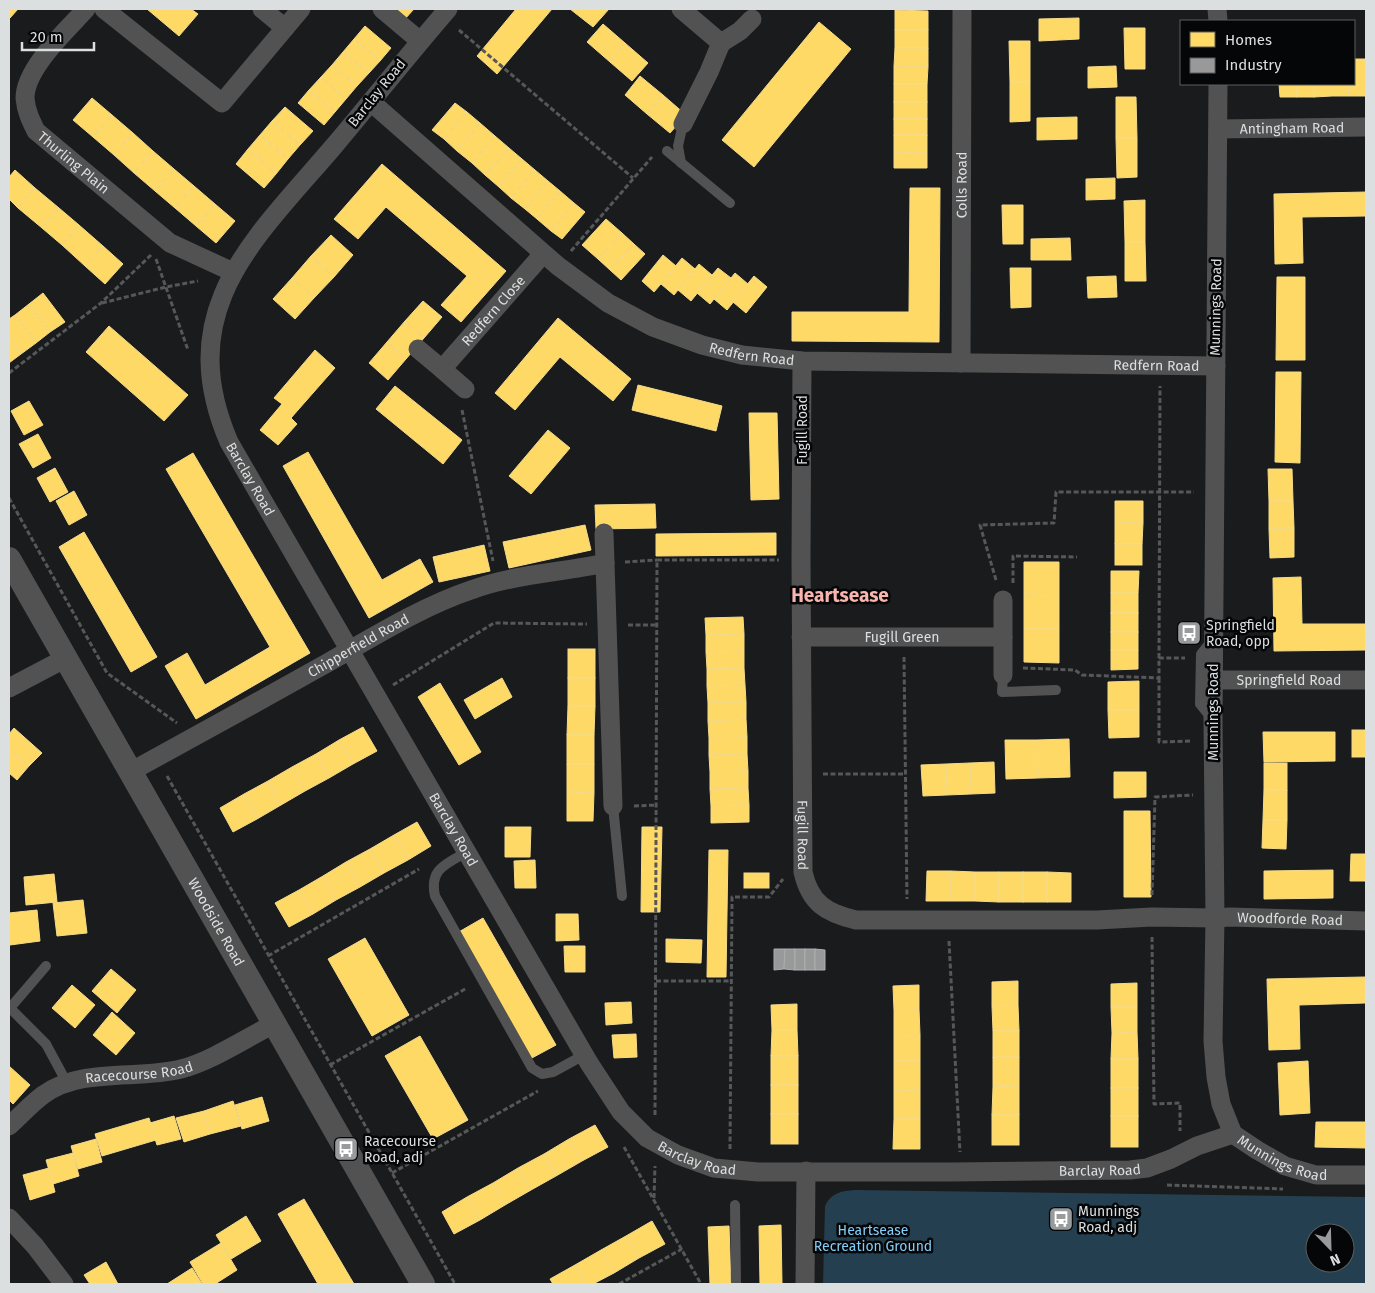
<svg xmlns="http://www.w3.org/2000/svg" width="1375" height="1293" viewBox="0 0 1375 1293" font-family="'Fira Sans',sans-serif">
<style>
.green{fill:#243f4f;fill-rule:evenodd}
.homes{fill:#ffd966;stroke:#f4db8b}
.industry{fill:#999;stroke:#adaeae}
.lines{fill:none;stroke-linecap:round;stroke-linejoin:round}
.path{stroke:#565758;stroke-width:3;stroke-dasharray:5 2.5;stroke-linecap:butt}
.service{stroke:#525253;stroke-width:10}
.minor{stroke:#525253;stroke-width:19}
.tertiary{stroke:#525253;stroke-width:24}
.labels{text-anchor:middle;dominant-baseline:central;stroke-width:5;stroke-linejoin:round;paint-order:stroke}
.street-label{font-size:14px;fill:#dcdfe0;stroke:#050607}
.poi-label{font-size:14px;fill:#dcdfe0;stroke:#050607;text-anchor:start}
.park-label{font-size:14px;fill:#82cdf9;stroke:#050607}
.district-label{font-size:19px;font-weight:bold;fill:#f8b4ad;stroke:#050607}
</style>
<rect width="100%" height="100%" fill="#191b1c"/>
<path class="green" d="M855 1190 1366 1197V1284H823L825 1206C831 1193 841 1191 855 1190ZM1315 1233H1345V1263H1315Z"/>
<g class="homes">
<polygon points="9,9 18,9 10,18 9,16"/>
<polygon points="147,9 191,9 198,14 179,36"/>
<polygon points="392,9 414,9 404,20"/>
<polygon points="516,9 552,9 497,74 477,56"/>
<polygon points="570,9 609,9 593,27"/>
<polygon points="895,10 928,11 928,30 895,30"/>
<polygon points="1079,18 1079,39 1039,41 1039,19"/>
<polygon points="819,22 851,49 754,167 722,140"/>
<polygon points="603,24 625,43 610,62 587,42"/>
<polygon points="365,26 391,48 380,61 354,39"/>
<polygon points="1124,28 1145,28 1145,69 1125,69"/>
<rect x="895" y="30" width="33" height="18"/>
<polygon points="354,39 380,61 369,73 343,52"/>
<polygon points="1009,41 1030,41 1030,82 1010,82"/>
<polygon points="625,43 648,63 632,81 610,62"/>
<polygon points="895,48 928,48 928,67 894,66"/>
<polygon points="343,52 369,73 357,86 332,65"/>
<polygon points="1354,59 1365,59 1366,96 1349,96 1348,84 1354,84"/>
<polygon points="332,65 357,86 346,99 321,77"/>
<polygon points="894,66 928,67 927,84 894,84"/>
<polygon points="1116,66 1117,87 1088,88 1088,67"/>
<polygon points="640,76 663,95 647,114 625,95"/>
<polygon points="321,77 346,99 335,112 309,90"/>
<polygon points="1010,82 1030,82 1030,121 1010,122"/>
<rect x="894" y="84" width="33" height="18"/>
<polygon points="1279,84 1297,84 1297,97 1280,97"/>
<rect x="1297" y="84" width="17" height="13"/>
<polygon points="1314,84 1331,84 1332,96 1314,97"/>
<polygon points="1331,84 1348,84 1349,96 1332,96"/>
<polygon points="309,90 335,112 324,125 298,103"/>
<polygon points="663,95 686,115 670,133 647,114"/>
<polygon points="1116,97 1136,97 1137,138 1116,138"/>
<polygon points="92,98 112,115 93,137 73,120"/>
<rect x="894" y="102" width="33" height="17"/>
<polygon points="455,103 467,112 444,139 432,130"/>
<polygon points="285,107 313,131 300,145 272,121"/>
<polygon points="467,112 480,123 457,151 444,139"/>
<polygon points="112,115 133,133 114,155 93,137"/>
<polygon points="1077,117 1077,139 1037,140 1037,118"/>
<rect x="894" y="119" width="33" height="16"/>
<polygon points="272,121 300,145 288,159 260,135"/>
<polygon points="480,123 495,136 472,163 457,151"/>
<polygon points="133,133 153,151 134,173 114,155"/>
<polygon points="260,135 288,159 276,174 248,149"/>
<polygon points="894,135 927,135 927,152 894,153"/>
<polygon points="495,136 509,148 485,175 472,163"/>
<polygon points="1116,138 1137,138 1137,177 1117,178"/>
<polygon points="509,148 522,159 499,187 485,175"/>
<polygon points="248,149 276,174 264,188 236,164"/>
<polygon points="153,151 174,169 155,191 134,173"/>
<polygon points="927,152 927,168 894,168 894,153"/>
<polygon points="522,159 535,170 511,198 499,187"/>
<polygon points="382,164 506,271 461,322 441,305 467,276 386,207 358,239 334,219"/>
<polygon points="174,169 194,186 175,208 155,191"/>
<polygon points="15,170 35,188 18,208 9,199 9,177"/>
<polygon points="535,170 548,181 525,209 511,198"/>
<polygon points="1115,178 1115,199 1086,200 1086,179"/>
<polygon points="548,181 560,191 537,219 525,209"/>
<polygon points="194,186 215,204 196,226 175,208"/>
<polygon points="35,188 59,208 42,228 18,208"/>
<polygon points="910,188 940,188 939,342 792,341 792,312 909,312"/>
<polygon points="560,191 574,203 551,231 537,219"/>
<polygon points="1366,192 1366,216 1302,217 1303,263 1275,264 1274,194"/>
<polygon points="1145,200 1145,242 1125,242 1124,201"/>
<polygon points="574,203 585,212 562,239 551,231"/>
<polygon points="215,204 235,221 216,243 196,226"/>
<polygon points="1002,205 1023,205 1023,244 1003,244"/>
<polygon points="59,208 79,225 62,245 42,228"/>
<polygon points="606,219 622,233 598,259 582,245"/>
<polygon points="79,225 103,246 85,266 62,245"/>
<polygon points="622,233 634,244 610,270 598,259"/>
<polygon points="331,235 353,255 334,277 311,256"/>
<polygon points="1070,238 1071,260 1031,260 1031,239"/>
<polygon points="1125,242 1145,242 1146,281 1125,281"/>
<polygon points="634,244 645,254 621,280 610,270"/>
<polygon points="103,246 123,264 105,284 85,266"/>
<polygon points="663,255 676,266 654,292 642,281"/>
<polygon points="311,256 334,277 314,298 292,278"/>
<polygon points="682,258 695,269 674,295 661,284"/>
<polygon points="699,264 712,275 691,301 678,290"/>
<polygon points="718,268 731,278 710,304 697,293"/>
<polygon points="1010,268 1031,268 1031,307 1011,308"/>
<polygon points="735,273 748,284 727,310 714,299"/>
<polygon points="754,276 767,287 746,313 733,302"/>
<polygon points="1116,276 1117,297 1088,298 1087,277"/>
<polygon points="1277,277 1305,277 1305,360 1276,360"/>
<polygon points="292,278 314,298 295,319 273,299"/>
<polygon points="43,293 65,322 50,332 29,304"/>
<polygon points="423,301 442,317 424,338 405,321"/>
<polygon points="29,304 50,332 36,343 15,315"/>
<polygon points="15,315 36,343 21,354 9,336 9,319"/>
<polygon points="558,318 631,379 613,401 560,357 515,410 495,393"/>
<polygon points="405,321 424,338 406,359 387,342"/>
<polygon points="109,326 188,395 164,421 86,352"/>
<polygon points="9,336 21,354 9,363"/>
<polygon points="387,342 406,359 388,380 369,363"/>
<polygon points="315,350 335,368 291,418 297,424 278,445 260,430 282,404 274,398"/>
<polygon points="1276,372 1301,372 1300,463 1275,462"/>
<polygon points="638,385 722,406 716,431 632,410"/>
<polygon points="395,386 462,440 443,464 376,409"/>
<polygon points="29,401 43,425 24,435 11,411"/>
<polygon points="749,413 777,413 779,499 751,500"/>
<polygon points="548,430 570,448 531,494 509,476"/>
<polygon points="38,434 51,458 33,468 19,444"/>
<polygon points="308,452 382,580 420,559 433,582 369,618 283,466"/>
<polygon points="193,453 310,653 196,719 165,666 187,653 205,685 270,647 166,469"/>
<polygon points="55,468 68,492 50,502 37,478"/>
<polygon points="1268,469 1292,469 1293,501 1269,501"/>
<polygon points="74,491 87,515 69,525 56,501"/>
<polygon points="1115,501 1143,501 1143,523 1115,522"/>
<polygon points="1269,501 1293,501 1294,528 1269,529"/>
<polygon points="655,504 656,528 596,529 595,505"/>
<polygon points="1115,522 1143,523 1142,544 1115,544"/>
<polygon points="585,525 591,550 509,568 503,542"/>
<polygon points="1294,528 1294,557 1270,558 1269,529"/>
<polygon points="84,532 157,657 131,672 59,547"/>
<polygon points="776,533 776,555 656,556 656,534"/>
<rect x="1115" y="544" width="27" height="21"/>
<polygon points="484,545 490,571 439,582 433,557"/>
<polygon points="1024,562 1059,562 1059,596 1024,595"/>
<polygon points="1111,571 1139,571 1138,593 1111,593"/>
<polygon points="1301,577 1302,624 1366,624 1366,650 1274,651 1273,578"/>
<rect x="1111" y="593" width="27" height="20"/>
<polygon points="1024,595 1059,596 1059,629 1024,629"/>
<rect x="1111" y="613" width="27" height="19"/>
<polygon points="743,617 744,634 706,635 705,618"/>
<polygon points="1024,629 1059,629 1059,663 1024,662"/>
<rect x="1111" y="632" width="27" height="18"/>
<polygon points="744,634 744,651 706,652 706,635"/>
<rect x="568" y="649" width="27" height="29"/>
<polygon points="1111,650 1138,650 1138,669 1111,670"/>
<polygon points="744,651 744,668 707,669 706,652"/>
<polygon points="744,668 745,685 707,686 707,669"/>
<polygon points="502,678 512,697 475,719 464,700"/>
<rect x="568" y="678" width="27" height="28"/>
<polygon points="1139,681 1139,710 1108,710 1108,682"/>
<polygon points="440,683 481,752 459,765 418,697"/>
<polygon points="745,685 746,702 708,703 707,686"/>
<polygon points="746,702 746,719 708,721 708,703"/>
<polygon points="568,706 595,706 594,735 567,735"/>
<polygon points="1108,710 1139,710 1139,737 1109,738"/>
<polygon points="746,719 747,737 709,738 708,721"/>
<polygon points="363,727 377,751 353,764 339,740"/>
<polygon points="14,728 42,753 29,766 9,748 9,734"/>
<rect x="1352" y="730" width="14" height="27"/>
<polygon points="1263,732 1335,732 1335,761 1264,762"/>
<rect x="567" y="735" width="27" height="29"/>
<polygon points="747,737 747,754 709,755 709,738"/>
<polygon points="1069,739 1070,777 1038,778 1037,740"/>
<polygon points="339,740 353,764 329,778 316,754"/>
<polygon points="1005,740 1037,740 1038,778 1006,779"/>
<polygon points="9,748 29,766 17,780 9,773"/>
<polygon points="316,754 329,778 305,791 292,767"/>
<polygon points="747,754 748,771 710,772 709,755"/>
<polygon points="994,762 995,793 971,794 970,763"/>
<polygon points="970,763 971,794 947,795 946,764"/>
<rect x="1264" y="763" width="23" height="27"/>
<polygon points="567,764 594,764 594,793 567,792"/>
<polygon points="946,764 947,795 923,796 921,765"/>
<polygon points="292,767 305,791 281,805 268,781"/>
<polygon points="748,771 748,788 710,789 710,772"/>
<polygon points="1114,772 1146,772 1146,797 1114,798"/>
<polygon points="268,781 281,805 257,819 244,794"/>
<polygon points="748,788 749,805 711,806 710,789"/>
<polygon points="1264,790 1287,790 1287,820 1263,820"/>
<polygon points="567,792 594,793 593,821 567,821"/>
<polygon points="244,794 257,819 233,832 220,808"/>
<polygon points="749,805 749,822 711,823 711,806"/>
<polygon points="1124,811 1150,811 1151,897 1124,897"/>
<polygon points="1263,820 1287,820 1286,849 1262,848"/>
<polygon points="417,822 431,846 408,860 394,835"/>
<polygon points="505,827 531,827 530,857 505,857"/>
<polygon points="642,827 662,827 660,912 641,912"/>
<polygon points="394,835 408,860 384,873 370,849"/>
<polygon points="370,849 384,873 360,887 346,862"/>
<polygon points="709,850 728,850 726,977 707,977"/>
<polygon points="1351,854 1366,854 1366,881 1350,881"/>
<polygon points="535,860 536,888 515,888 514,861"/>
<polygon points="346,862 360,887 336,900 323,876"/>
<polygon points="1333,870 1333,898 1264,899 1264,871"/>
<polygon points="927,871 951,871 950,901 926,901"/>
<polygon points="951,871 975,872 975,901 950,901"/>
<polygon points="975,872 999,872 999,902 975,901"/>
<rect x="999" y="872" width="24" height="30"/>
<rect x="1023" y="872" width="24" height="30"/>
<polygon points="1047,872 1071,873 1071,902 1047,902"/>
<rect x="744" y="873" width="25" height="15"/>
<polygon points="54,874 57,902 26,905 24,877"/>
<polygon points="323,876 336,900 313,914 299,890"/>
<polygon points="299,890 313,914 289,927 275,903"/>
<polygon points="83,900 87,933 57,936 53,903"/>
<polygon points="37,910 40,941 10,945 9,913"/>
<polygon points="556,914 578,914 579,940 556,941"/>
<polygon points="483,918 556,1045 530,1059 457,933"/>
<polygon points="365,938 409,1015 372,1036 328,959"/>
<polygon points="666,939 702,940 701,963 666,962"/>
<polygon points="564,946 585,946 585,972 565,972"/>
<polygon points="111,969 136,990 117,1013 92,991"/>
<polygon points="1365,977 1365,1003 1299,1005 1300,1049 1269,1050 1267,979"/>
<polygon points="1018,981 1018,1005 992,1006 992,982"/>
<polygon points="1137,983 1137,1007 1111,1007 1111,984"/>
<polygon points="72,985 95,1005 75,1028 52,1008"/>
<polygon points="919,985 919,1009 894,1010 893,986"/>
<polygon points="631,1002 632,1023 606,1025 605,1003"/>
<polygon points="797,1004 797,1030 772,1030 771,1005"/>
<polygon points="1018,1005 1019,1031 993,1031 992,1006"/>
<polygon points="1111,1007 1137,1007 1137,1032 1112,1033"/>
<polygon points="919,1009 920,1035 894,1036 894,1010"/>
<polygon points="112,1012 135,1033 116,1055 93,1035"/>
<polygon points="772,1030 797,1030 798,1056 771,1056"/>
<rect x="993" y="1031" width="26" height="26"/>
<polygon points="1137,1032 1138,1059 1111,1059 1112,1033"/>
<polygon points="636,1034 637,1057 614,1058 612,1035"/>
<polygon points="920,1035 920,1061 894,1061 894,1036"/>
<polygon points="420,1036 468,1120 433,1139 385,1056"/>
<rect x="771" y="1056" width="27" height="29"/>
<polygon points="993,1057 1019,1057 1019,1086 993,1087"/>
<rect x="1111" y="1059" width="27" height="29"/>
<polygon points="894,1061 920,1061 920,1091 894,1090"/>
<polygon points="1308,1061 1310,1113 1280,1115 1278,1063"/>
<polygon points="9,1066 30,1085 13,1104 9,1100"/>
<rect x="771" y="1085" width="27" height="29"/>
<polygon points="1019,1086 1019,1115 992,1115 993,1087"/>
<rect x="1111" y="1088" width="27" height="28"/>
<polygon points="894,1090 920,1091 920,1119 894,1119"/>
<polygon points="262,1097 269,1121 242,1129 235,1105"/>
<polygon points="233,1101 241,1126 210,1134 204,1111"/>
<polygon points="204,1111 210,1134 184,1142 176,1118"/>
<rect x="771" y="1114" width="27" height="30"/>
<rect x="992" y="1115" width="27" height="30"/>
<polygon points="174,1116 181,1139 157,1145 150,1123"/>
<rect x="1111" y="1116" width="27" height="31"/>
<polygon points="149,1118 156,1140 102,1156 95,1134"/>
<polygon points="894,1119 920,1119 920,1149 893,1149"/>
<polygon points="1316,1122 1366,1122 1366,1148 1315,1147"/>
<polygon points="595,1125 608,1147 582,1161 569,1139"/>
<polygon points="96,1139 102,1162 78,1169 71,1146"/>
<polygon points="569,1139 582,1161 556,1176 544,1154"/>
<polygon points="73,1153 79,1176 53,1184 46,1160"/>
<polygon points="544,1154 556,1176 531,1190 518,1168"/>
<polygon points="49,1168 55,1192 30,1200 23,1175"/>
<polygon points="518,1168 531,1190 505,1205 493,1183"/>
<polygon points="493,1183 505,1205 480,1220 467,1197"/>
<polygon points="467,1197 480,1220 454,1234 442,1212"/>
<polygon points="304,1199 354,1284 318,1284 278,1214"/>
<polygon points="246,1216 261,1241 231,1259 216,1235"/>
<polygon points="652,1221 665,1244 639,1258 626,1236"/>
<polygon points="781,1225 782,1284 760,1284 759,1226"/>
<polygon points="729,1226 731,1284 710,1284 708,1227"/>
<polygon points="626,1236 639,1258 614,1273 601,1250"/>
<polygon points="221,1243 237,1270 215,1284 203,1284 190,1262"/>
<polygon points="601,1250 614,1273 593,1284 586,1284 575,1265"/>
<polygon points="106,1262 118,1284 90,1284 84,1275"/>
<polygon points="575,1265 586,1284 553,1284 550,1279"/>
<polygon points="192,1268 202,1284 167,1284"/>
</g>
<g class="industry">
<polygon points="774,949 785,949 784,969 774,970"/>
<polygon points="785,949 795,949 795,970 784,969"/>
<rect x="795" y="949" width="10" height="21"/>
<rect x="805" y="949" width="10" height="21"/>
<polygon points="815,949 825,950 825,970 815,970"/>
</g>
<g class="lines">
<g class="path">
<polyline points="459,30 633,178"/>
<polyline points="571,251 652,157"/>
<polyline points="156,259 188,350"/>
<polyline points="102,303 166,287 198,281"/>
<polyline points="9,373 101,303 151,255"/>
<polyline points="462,410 493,561"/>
<polyline points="9,498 107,673 177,723"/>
<polyline points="625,562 657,560"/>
<polyline points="996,580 980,525 1054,523 1056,492 1194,492"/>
<polyline points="1013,583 1013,556 1077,557"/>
<polyline points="628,625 658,625"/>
<polyline points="904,657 907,899"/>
<polyline points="1159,658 1160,386"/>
<polyline points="1023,668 1075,670 1082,675 1159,678 1159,658 1185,658"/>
<polyline points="1159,678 1159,742 1192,741"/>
<polyline points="393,685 494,623 587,624"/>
<polyline points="823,774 905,774"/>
<polyline points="167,776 455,1284"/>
<polyline points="634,806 657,805"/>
<polyline points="1152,895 1155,797 1193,795"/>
<polyline points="1152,937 1154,1104 1180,1103 1180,1131"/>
<polyline points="949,941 960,1152"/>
<polyline points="268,956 419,869"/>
<polyline points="656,981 731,981"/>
<polyline points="330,1065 467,988"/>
<polyline points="655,1115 657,560 779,560"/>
<polyline points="624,1147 701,1284"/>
<polyline points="730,1149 732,897 769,897 783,879"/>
<polyline points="392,1173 538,1091"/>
<polyline points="1167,1185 1283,1189"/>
<polyline points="654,1198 655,1166"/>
<polyline points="619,1284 682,1249"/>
</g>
<g class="service">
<polyline points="667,151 730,203"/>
<polyline points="681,163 678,146 683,124"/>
<polyline points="1003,675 1002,692 1056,690"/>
<polyline points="1212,719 1200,704 1201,654 1213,639"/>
<polyline points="613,806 622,896"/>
<path d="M467 852C446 864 429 869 435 896L532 1068 542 1074 553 1072 584 1055"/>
<polyline points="46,966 10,1008 46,1044 67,1083"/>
<polyline points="735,1205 736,1284"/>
</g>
<g class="minor">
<path id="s1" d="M86 9C67 30 25 68 25 98 26 111 31 121 36 131L170 243 233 272"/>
<polyline points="104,9 222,103 285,28 262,9"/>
<polyline points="382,9 420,41"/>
<path id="s2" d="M448 9C409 54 372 101 334 146 254 240 172 309 229 442L589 1063 621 1112 647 1138 678 1155 714 1168 758 1172H952L1130 1170 1147 1168 1171 1159 1197 1146 1233 1134"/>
<polyline points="681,9 721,43 709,72 683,124"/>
<polyline points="1217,9 1218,21"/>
<polyline points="285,28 301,9"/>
<polyline points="721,43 740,31 752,19"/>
<path id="s3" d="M1218 84 1213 720 1215 918 1213 1041 1216 1077 1221 1104 1233 1134 1257 1150 1285 1166 1316 1175H1366"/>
<path id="s4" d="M371 102 558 266 608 303 653 327 702 345 742 355 802 361 1216 366"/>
<path id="s5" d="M1218 129 1366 127"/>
<polyline points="418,349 442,369"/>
<path id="s6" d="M802 361 801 560 803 872C810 903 826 913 856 920H1097L1152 917 1215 918 1230 917 1366 921"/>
<path id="s7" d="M961 363 962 9"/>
<path id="s8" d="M465 389 442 369 543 254"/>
<polyline points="604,533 613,806"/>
<path id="s9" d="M801 637H1003V675"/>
<polyline points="1003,637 1003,600"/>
<path id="s10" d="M1213 680H1366"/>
<polyline points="9,688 66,658"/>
<path id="s11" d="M130 772C196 736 263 699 329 662 373 637 423 606 471 590 514 574 560 573 605 563"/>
<path id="s12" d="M9 1126C20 1116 31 1104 43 1095 80 1067 138 1080 181 1069 210 1062 246 1038 274 1024"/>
<polyline points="9,1218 35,1246 64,1284"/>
<polyline points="805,1284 806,1171"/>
</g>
<path class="tertiary" id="s13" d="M9 559 423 1284"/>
</g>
<defs>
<symbol id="bus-square" viewBox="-11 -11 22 22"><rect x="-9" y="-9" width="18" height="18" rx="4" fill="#989a9b" stroke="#050607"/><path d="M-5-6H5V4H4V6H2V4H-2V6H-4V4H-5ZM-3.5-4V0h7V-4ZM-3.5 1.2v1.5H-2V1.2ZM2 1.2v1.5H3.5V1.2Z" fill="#fff"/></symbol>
</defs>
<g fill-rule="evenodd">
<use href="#bus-square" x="1175" y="619" width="28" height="28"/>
<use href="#bus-square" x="332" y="1135" width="28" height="28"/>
<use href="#bus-square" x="1047" y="1205" width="28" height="28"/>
</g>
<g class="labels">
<g class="street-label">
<text transform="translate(377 93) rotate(-51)">Barclay Road</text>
<text stroke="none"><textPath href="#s5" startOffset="74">Antingham Road</textPath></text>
<text stroke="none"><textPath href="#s1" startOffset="194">Thurling Plain</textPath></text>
<text stroke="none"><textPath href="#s7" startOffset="178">Colls Road</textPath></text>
<text transform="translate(1216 307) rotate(-89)">Munnings Road</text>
<text stroke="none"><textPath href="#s8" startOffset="108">Redfern Close</textPath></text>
<text stroke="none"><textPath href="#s4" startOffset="465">Redfern Road</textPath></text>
<text stroke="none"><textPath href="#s4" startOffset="870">Redfern Road</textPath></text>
<text transform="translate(802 430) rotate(-90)">Fugill Road</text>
<text stroke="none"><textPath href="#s2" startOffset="559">Barclay Road</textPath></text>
<text stroke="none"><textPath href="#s9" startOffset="101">Fugill Green</textPath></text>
<text stroke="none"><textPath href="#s11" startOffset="261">Chipperfield Road</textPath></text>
<text stroke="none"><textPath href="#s10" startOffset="76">Springfield Road</textPath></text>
<text transform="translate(1213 712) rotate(-90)">Munnings Road</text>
<text stroke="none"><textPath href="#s2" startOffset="964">Barclay Road</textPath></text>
<text stroke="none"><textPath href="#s6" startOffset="474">Fugill Road</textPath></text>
<text stroke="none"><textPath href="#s6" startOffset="1022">Woodforde Road</textPath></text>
<text stroke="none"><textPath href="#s13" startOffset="418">Woodside Road</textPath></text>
<text stroke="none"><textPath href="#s12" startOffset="146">Racecourse Road</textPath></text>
<text stroke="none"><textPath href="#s3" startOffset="1109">Munnings Road</textPath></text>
<text stroke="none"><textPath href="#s2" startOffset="1384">Barclay Road</textPath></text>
<text stroke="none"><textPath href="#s2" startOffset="1789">Barclay Road</textPath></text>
</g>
<g class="poi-label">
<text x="1206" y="625">Springfield<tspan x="1206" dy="16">Road, opp</tspan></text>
<text x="364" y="1141">Racecourse<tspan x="364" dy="16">Road, adj</tspan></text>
<text x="1078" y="1211">Munnings<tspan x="1078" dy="16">Road, adj</tspan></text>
</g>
<g class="park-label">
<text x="873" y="1230">Heartsease<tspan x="873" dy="16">Recreation Ground</tspan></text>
</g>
<g class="district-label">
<text x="840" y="595">Heartsease</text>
</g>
</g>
<rect width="1375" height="1293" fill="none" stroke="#dcdfe0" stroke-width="20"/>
<rect x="1180" y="20" width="175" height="65" fill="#050607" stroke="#5b5d5e"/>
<rect x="1190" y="32" width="25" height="15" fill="#ffd966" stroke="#5b5d5e"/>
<text x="1225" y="45" font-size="15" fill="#dcdfe0">Homes</text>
<rect x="1190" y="58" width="25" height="15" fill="#999999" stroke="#5b5d5e"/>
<text x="1225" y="70" font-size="15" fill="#dcdfe0">Industry</text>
<g transform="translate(1330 1248) rotate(157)"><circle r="24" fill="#050607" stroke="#5b5d5e"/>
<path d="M0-4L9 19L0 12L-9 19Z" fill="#989a9b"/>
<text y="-8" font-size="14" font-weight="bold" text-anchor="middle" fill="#dcdfe0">N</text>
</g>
<path d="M22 42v8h72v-8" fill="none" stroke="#dcdfe0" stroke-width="2.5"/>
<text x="30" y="42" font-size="15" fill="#dcdfe0" stroke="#050607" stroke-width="4" paint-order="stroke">20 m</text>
</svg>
